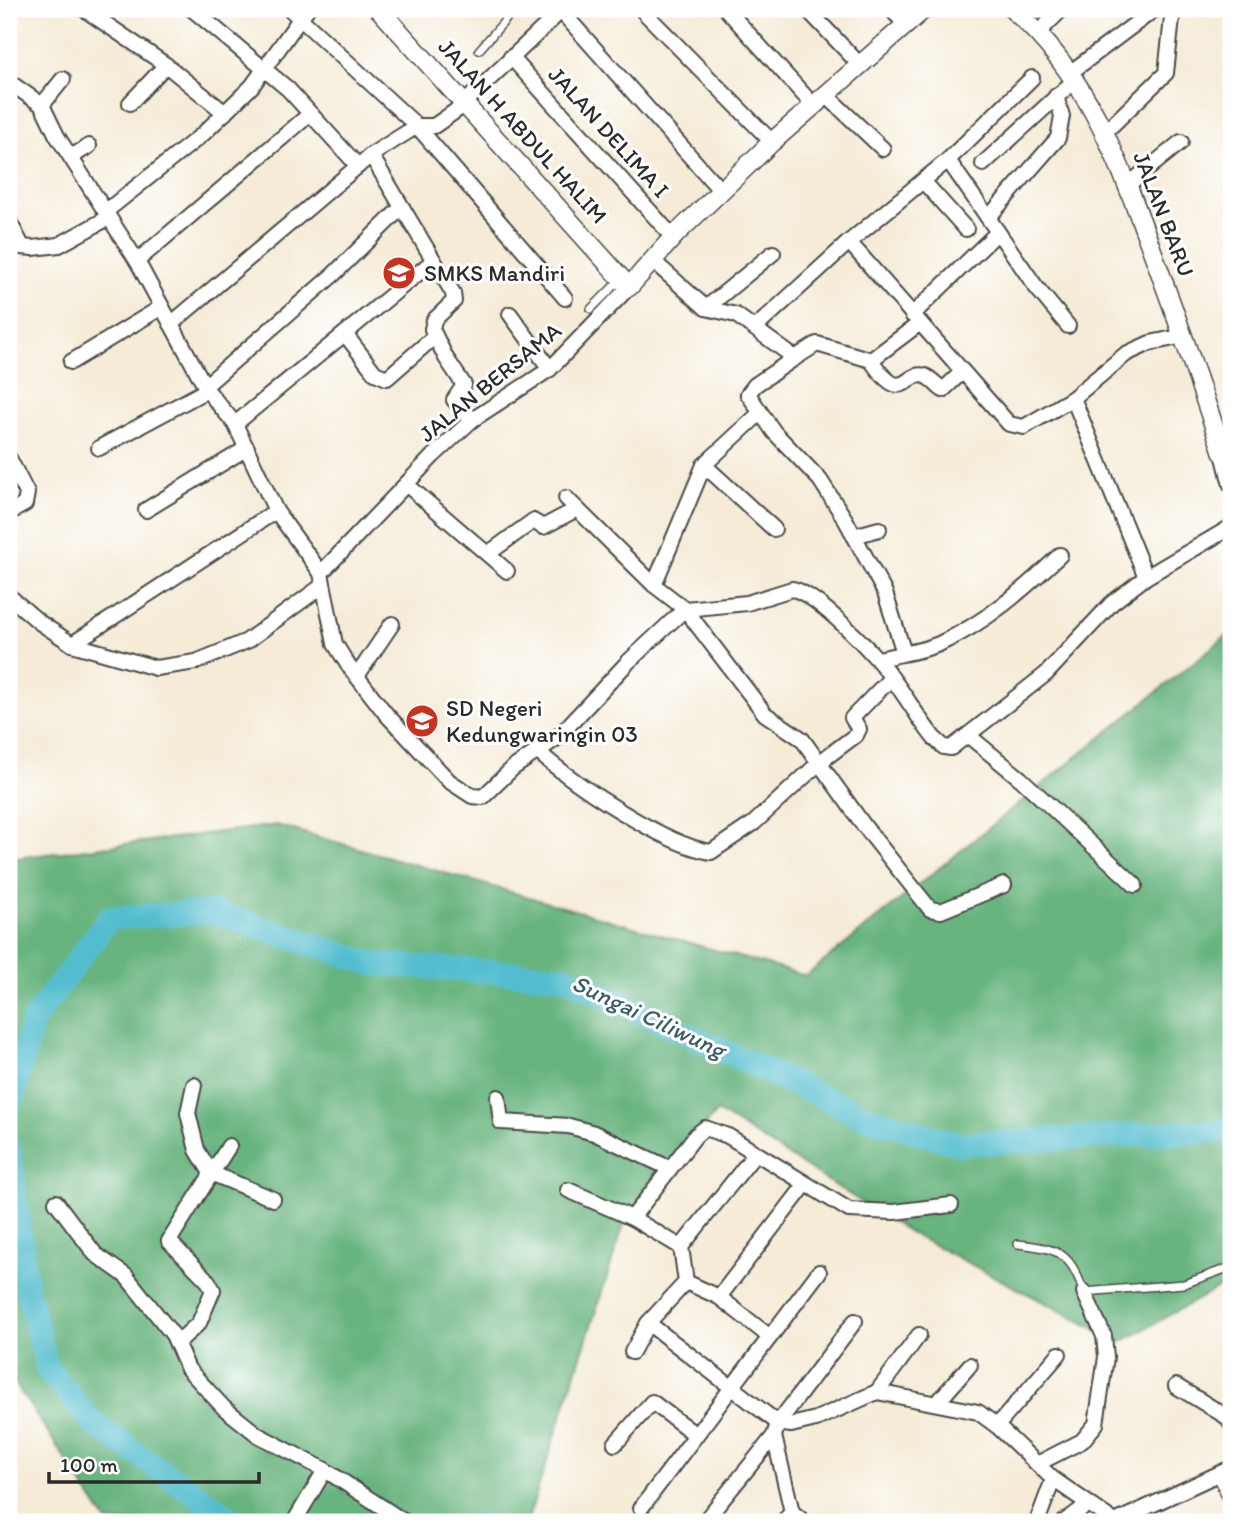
<svg xmlns="http://www.w3.org/2000/svg" width="1240" height="1531" viewBox="0 0 1240 1531" font-family="Itim,sans-serif">
<style>
.forest{fill:#67b47e;stroke:#497054;stroke-width:2}
.lines{fill:none;stroke-linecap:round;stroke-linejoin:round}
.river{stroke:#53bdcf;stroke-width:24}
.service-casing{stroke:#494845;stroke-width:10}
.minor-casing{stroke:#494845;stroke-width:18}
.tertiary-casing{stroke:#494845;stroke-width:21}
.service{stroke:#fff;stroke-width:7}
.minor{stroke:#fff;stroke-width:14}
.tertiary{stroke:#fff;stroke-width:18}
.labels{text-anchor:middle;dominant-baseline:central;stroke-width:6;stroke-linejoin:round;paint-order:stroke}
.street-label{font-size:23px;fill:#2b2b2b;stroke:#fff}
.poi-label{font-size:23px;fill:#2b2b2b;stroke:#fff;text-anchor:start}
.water-label{font-size:24px;font-style:italic;fill:#395e64;stroke:#fff}
</style>
<rect width="100%" height="100%" fill="#fff"/>
<filter id="ink" filterUnits="userSpaceOnUse"><feTurbulence type="fractalNoise" baseFrequency=".0143" numOctaves="2"/><feDisplacementMap in="SourceGraphic" scale="14" xChannelSelector="R" yChannelSelector="G"/><feConvolveMatrix kernelMatrix="1 2 1 2 8 2 1 2 1" color-interpolation-filters="sRGB"/></filter>
<filter id="wash" filterUnits="userSpaceOnUse"><feTurbulence type="fractalNoise" baseFrequency=".00686" numOctaves="4" result="noise"/><feDisplacementMap in="SourceGraphic" scale="28" xChannelSelector="R" yChannelSelector="G"/><feGaussianBlur stdDeviation="1.57" result="paint"/><feColorMatrix in="noise" values="0 0 0 0 0 0 0 0 0 0 0 0 0 0 0 0 0 1.4 0 .05"/><feComposite in="paint" operator="in"/></filter>
<g filter="url(#wash)">
<rect width="100%" height="100%" fill="#f5ebd7"/>
<polygon class="forest" points="1231,632 1231,1281 1121,1342 912,1234 717,1111 626,1218 527,1522 107,1522 9,1374 9,859 276,825 806,976"/>
<g class="lines">
<g class="river">
<polyline points="9,1109 33,1020 109,918 213,912 373,964 562,976 866,1117 958,1144 1231,1130"/>
<polyline points="9,1149 27,1288 47,1369 94,1424 236,1522"/>
</g>
</g>
</g>
<g filter="url(#ink)">
<g class="lines">
<defs>
<g id="service">
<polyline points="479,50 515,9"/>
<polyline points="591,309 621,279"/>
<path d="M1018 1244C1059 1249 1069 1251 1084 1292L1184 1284 1231 1267"/>
</g>
<g id="minor">
<polyline points="84,9 166,65 225,113"/>
<polyline points="192,9 288,89 358,166"/>
<polyline points="290,9 417,126 565,298"/>
<polyline points="641,9 772,142"/>
<polyline points="726,9 814,106"/>
<polyline points="807,9 860,65"/>
<polyline points="891,9 907,26"/>
<polyline points="561,11 721,191"/>
<polyline points="1039,32 1062,9"/>
<polyline points="511,57 673,237"/>
<polyline points="1071,72 1155,9"/>
<path d="M9 82 42 105 57 136 137 261 207 390 235 424 276 511 321 573 335 644 348 665 386 714 449 781 472 796 483 797 513 768 557 738 628 662 685 609 747 603 792 589C813 592 861 641 876 658 898 682 914 713 934 738L944 747 951 748 1046 674 1112 603 1146 577 1231 527"/>
<polyline points="826,95 883,149"/>
<polyline points="130,103 166,65"/>
<polyline points="42,105 63,79"/>
<polyline points="1106,131 1166,73 1173,9"/>
<polyline points="371,155 453,293 454,301 434,320 432,329 446,358 464,385 454,400 472,420"/>
<polyline points="71,157 89,146"/>
<polyline points="948,160 1036,287 1068,326"/>
<polyline points="983,164 1076,79"/>
<polyline points="923,181 966,229"/>
<polyline points="1128,185 1181,142"/>
<polyline points="105,212 203,134 252,86 307,9"/>
<polyline points="988,218 1058,138 1062,116 1056,96"/>
<polyline points="9,221 22,246"/>
<polyline points="849,242 1009,424 1024,427 1073,398 1126,354 1150,343 1184,336"/>
<polyline points="9,246 33,248 59,245 108,218"/>
<polyline points="137,261 310,114"/>
<polyline points="653,261 706,308 736,315 795,358 817,344 871,360 920,323"/>
<polyline points="706,308 773,253"/>
<polyline points="510,314 550,369"/>
<polyline points="912,315 998,232"/>
<polyline points="171,324 371,155 417,126 434,126 457,110 563,9"/>
<polyline points="756,327 849,242 948,160 1032,78"/>
<polyline points="345,334 375,373 387,378 434,337"/>
<polyline points="795,358 755,385 748,394 774,432 820,480 845,519 885,593 904,653"/>
<path d="M871 360C904 409 905 369 925 376 931 378 937 386 943 390L962 372"/>
<polyline points="71,362 162,307"/>
<polyline points="205,386 334,274 402,207"/>
<polyline points="1073,398 1146,577"/>
<polyline points="235,424 433,261"/>
<polyline points="99,448 207,390"/>
<polyline points="1223,453 1231,485"/>
<polyline points="9,458 27,493 25,504 9,513"/>
<polyline points="704,465 774,529"/>
<polyline points="406,484 507,571"/>
<polyline points="566,498 654,585 685,609 765,714 802,739 865,827 930,909 941,911 1004,885"/>
<polyline points="146,510 247,448"/>
<polyline points="854,536 879,529"/>
<polyline points="489,553 533,521 543,527 577,509"/>
<polyline points="321,573 433,456 472,420 550,369 629,287"/>
<polyline points="654,585 704,465 760,413"/>
<polyline points="9,596 39,622 72,644 156,668 196,662 247,641 322,586"/>
<polyline points="72,644 276,511"/>
<path d="M878 659C898 654 922 652 941 643 987 622 1024 589 1060 555"/>
<polyline points="357,676 392,624"/>
<polyline points="969,736 1021,779 1135,885"/>
<path d="M537 751C573 783 664 845 711 852L754 823 820 762 856 735 859 729 852 718 890 679"/>
<polyline points="194,1085 188,1113 197,1150 211,1173 273,1199"/>
<polyline points="498,1097 501,1122 569,1126 594,1133 669,1168"/>
<polyline points="568,1190 632,1218 681,1247"/>
<polyline points="56,1202 95,1254 126,1276 173,1335 188,1369 224,1408 258,1435 325,1470 405,1522"/>
<polyline points="632,1218 696,1135 705,1128 728,1136 849,1210 894,1212 951,1205"/>
<polyline points="686,1282 648,1323 778,1423 791,1425 816,1419 877,1392 978,1412 997,1426 1053,1479 1115,1522"/>
<polyline points="686,1282 681,1247 755,1154"/>
<polyline points="686,1282 719,1297 770,1337"/>
<polyline points="719,1297 805,1185"/>
<polyline points="177,1343 199,1323 213,1290 208,1281 169,1241 229,1146"/>
<polyline points="632,1352 648,1323"/>
<polyline points="1176,1386 1227,1417 1231,1424"/>
<polyline points="877,1392 919,1335"/>
<polyline points="938,1402 970,1365"/>
<polyline points="997,1426 1059,1354"/>
<polyline points="774,1436 792,1512 804,1522"/>
<polyline points="615,1444 652,1402 696,1435"/>
<polyline points="1037,1464 1082,1441 1096,1424 1106,1357 1104,1336 1084,1292"/>
<polyline points="1220,1474 1231,1499"/>
<polyline points="641,1508 819,1272"/>
<polyline points="294,1522 325,1470"/>
<polyline points="704,1522 774,1436 778,1423 855,1321"/>
<polyline points="783,1522 792,1512"/>
<polyline points="1037,1522 1051,1485"/>
<polyline points="1064,1522 1086,1506"/>
<polyline points="1115,1522 1231,1468"/>
</g>
<g id="tertiary">
<polyline points="379,9 629,287 676,234 772,142 924,9"/>
<path d="M1012 9C1088 74 1120 163 1154 256 1178 321 1201 387 1223 453L1231 449"/>
</g>
</defs>
<use href="#service" class="service-casing"/>
<use href="#minor" class="minor-casing"/>
<use href="#tertiary" class="tertiary-casing"/>
<use href="#service" class="service"/>
<use href="#minor" class="minor"/>
<use href="#tertiary" class="tertiary"/>
</g>
</g>
<defs>
<symbol id="school-disc" viewBox="-11 -11 22 22"><circle r="9.5" fill="#c8321e" stroke="#fff"/><path d="M0-5L7-2L0 1L-7-2ZM-4 1L0 2.5L4 1V4Q0 6-4 4Z" fill="#fff"/></symbol>
</defs>
<g fill-rule="evenodd">
<use href="#school-disc" x="380" y="254" width="38" height="38"/>
<use href="#school-disc" x="403" y="702" width="38" height="38"/>
</g>
<g class="labels">
<g class="street-label">
<text transform="translate(523 131) rotate(48)">JALAN H ABDUL HALIM</text>
<text transform="translate(609 132) rotate(48)">JALAN DELIMA I</text>
<text transform="translate(1164 214) rotate(69)">JALAN BARU</text>
<text transform="translate(490 382) rotate(-39)">JALAN BERSAMA</text>
</g>
<g class="poi-label">
<text x="424" y="273">SMKS Mandiri</text>
<text x="446" y="708">SD Negeri<tspan x="446" dy="26">Kedungwaringin 03</tspan></text>
</g>
<g class="water-label">
<text transform="translate(649 1016) rotate(25)">Sungai Ciliwung</text>
</g>
</g>
<rect width="1240" height="1531" fill="none" stroke="#fff" stroke-width="35"/>
<path d="M49 1472v10h210v-10" fill="none" stroke="#2b2b2b" stroke-width="3.5"/>
<text x="60" y="1472" font-size="21" fill="#2b2b2b" stroke="#ffffff" stroke-width="5" paint-order="stroke">100 m</text>
</svg>
